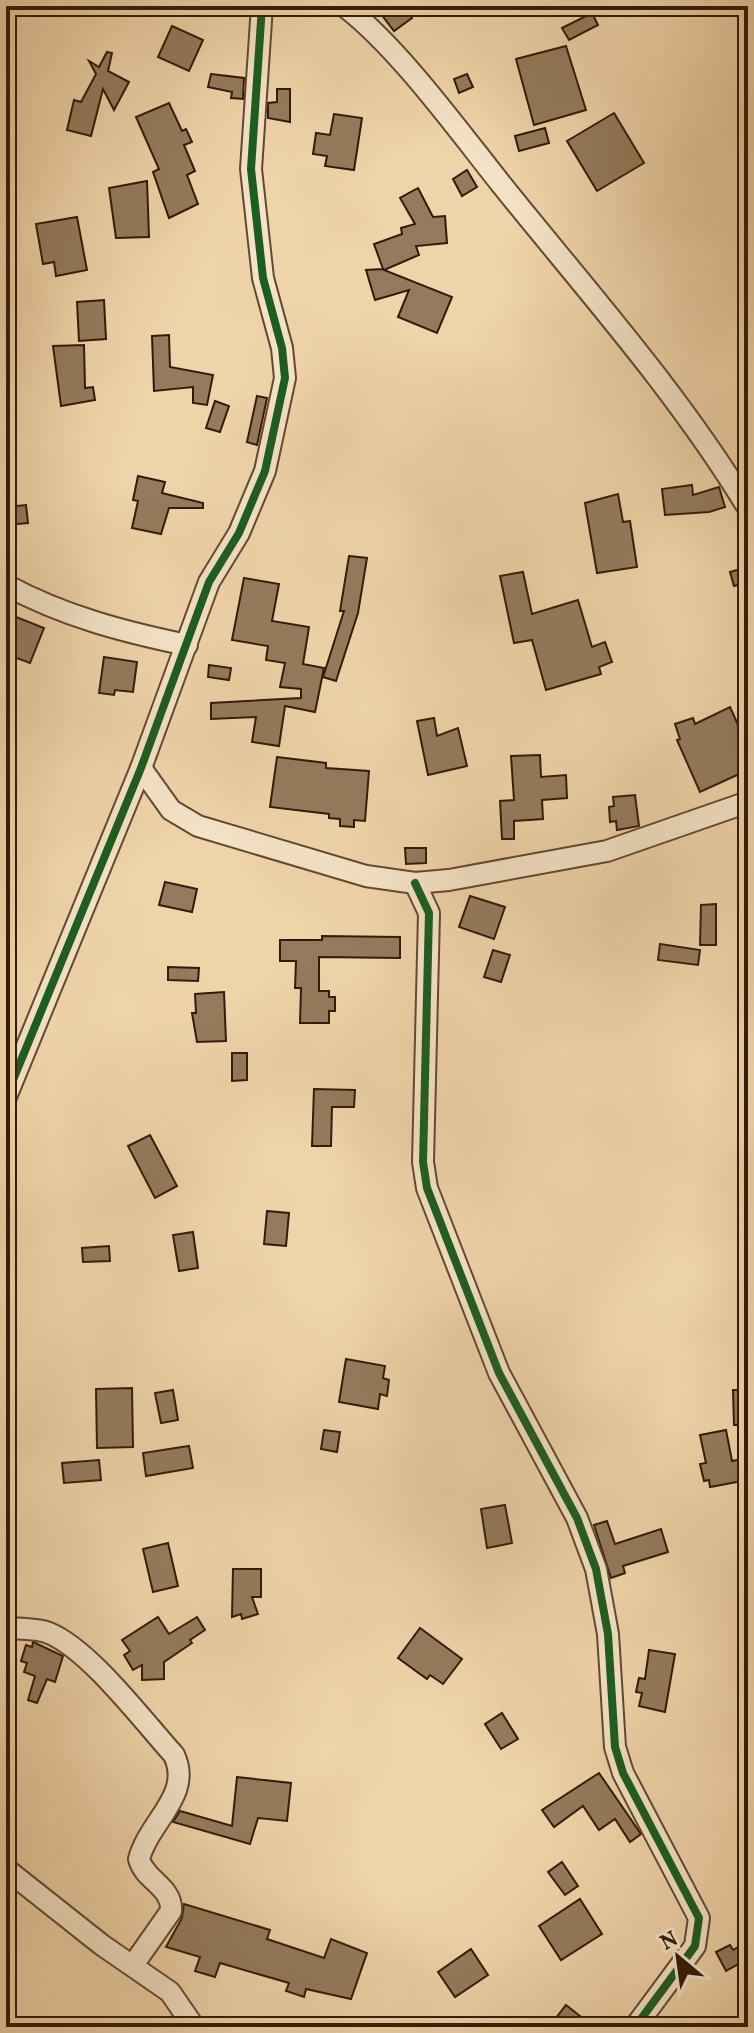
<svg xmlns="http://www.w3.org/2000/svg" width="754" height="2033" viewBox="0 0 754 2033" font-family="Vollkorn,serif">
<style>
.building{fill:#957b5d;stroke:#331b0b;stroke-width:2}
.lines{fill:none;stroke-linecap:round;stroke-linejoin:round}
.minor-casing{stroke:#624932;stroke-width:24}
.minor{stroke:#f5e3c7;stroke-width:20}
.cycleway-casing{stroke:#f5e3c7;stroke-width:13}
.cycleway{stroke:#1b5e20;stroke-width:8}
</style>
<rect width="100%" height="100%" fill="#f0d4a9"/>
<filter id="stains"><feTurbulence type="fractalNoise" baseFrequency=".0025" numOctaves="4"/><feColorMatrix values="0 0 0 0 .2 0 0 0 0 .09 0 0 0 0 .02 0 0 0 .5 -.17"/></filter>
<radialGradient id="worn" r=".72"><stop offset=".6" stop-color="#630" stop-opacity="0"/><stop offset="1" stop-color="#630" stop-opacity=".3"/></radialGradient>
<g class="building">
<polygon points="392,6 403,6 412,18 394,31 381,14"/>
<polygon points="592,13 598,25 569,40 562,28"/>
<polygon points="172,26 203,40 189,71 158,57"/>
<polygon points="566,46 586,110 534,125 516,59"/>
<polygon points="107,52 112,53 108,71 129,82 114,110 103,89 91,136 67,130 74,100 81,102 96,74 89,61 99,67"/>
<polygon points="211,74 244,78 243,99 231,98 232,92 208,87"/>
<polygon points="467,74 473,87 459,93 454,79"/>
<polygon points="277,89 290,89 290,122 268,118 268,103 277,102"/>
<polygon points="169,103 182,131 186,129 192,142 184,145 195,171 187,175 198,204 169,218 153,172 159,169 136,117"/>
<polygon points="614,113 644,163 597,191 567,141"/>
<polygon points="334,114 362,118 354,170 325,166 327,156 313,154 316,133 330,135"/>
<polygon points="545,128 549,143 519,151 515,136"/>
<polygon points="467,170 477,187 462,196 453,179"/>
<polygon points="147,181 149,237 116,238 109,188"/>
<polygon points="418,188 433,217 445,216 447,243 416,246 419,255 384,270 452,297 437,333 398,317 409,290 375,300 366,270 383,269 374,244 402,234 401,228 415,224 400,198"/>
<polygon points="77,217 87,270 56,276 54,262 43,264 36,224"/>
<polygon points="104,300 106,339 79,341 77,302"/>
<polygon points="169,335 170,367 213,375 207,405 193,403 193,387 154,391 152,336"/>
<polygon points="84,345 85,388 93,387 95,400 61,406 53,346"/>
<polygon points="257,396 267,398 257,445 247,442"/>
<polygon points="215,401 229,406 220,432 206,428"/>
<polygon points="138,476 165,482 162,493 203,503 203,508 169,508 161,534 132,528 138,501 133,500"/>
<polygon points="692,485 693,495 719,487 725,507 709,512 665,515 662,489"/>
<polygon points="618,494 623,522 630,521 637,567 597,573 585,503"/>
<polygon points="26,505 28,523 6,525 6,507"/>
<polygon points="349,556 367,558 358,613 336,681 323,677 344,611 340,611"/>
<polygon points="748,567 748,582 734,586 730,572"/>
<polygon points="523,572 532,614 578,600 592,647 605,642 612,662 599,667 601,674 546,690 532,640 514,643 500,576"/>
<polygon points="244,578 279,584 272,621 309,627 303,664 324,668 315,712 285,706 279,746 252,742 256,717 211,719 211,703 301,698 301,689 280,687 285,663 266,660 268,646 232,640"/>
<polygon points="6,613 44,628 30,663 6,654"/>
<polygon points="104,657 137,662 133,692 115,690 114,695 99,693"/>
<polygon points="209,665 231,668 229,680 208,677"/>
<polygon points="730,707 748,747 748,770 700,792 677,740 680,739 675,724 693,718 695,724"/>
<polygon points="434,718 437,736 458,728 467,766 428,775 417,721"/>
<polygon points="540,755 541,777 566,775 567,798 542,800 543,819 514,821 514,839 502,839 500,801 514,800 511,756"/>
<polygon points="277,757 326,763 326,768 369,771 365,821 354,820 354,827 340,826 340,819 329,818 329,814 270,807"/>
<polygon points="635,795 639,826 617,830 616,821 610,822 609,807 614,806 613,797"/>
<polygon points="405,848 426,848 426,863 406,864"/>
<polygon points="165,882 197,889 192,912 159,905"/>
<polygon points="470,896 505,907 494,939 459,927"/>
<polygon points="716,904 716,945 700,945 701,905"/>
<polygon points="322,936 400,937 400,958 319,957 319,991 329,991 329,997 335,997 335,1011 329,1011 329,1023 300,1023 301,988 295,988 296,961 280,961 280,940 322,940"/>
<polygon points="660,944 700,950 698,965 658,960"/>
<polygon points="493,950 510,955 501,982 484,977"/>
<polygon points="168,967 199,968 198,981 168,980"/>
<polygon points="224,992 226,1041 197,1042 192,1013 196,1013 195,994"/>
<polygon points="232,1053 247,1053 247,1080 232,1081"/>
<polygon points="314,1089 355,1090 354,1107 332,1107 331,1146 312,1146"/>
<polygon points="150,1135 177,1186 155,1198 128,1146"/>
<polygon points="267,1211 289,1213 286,1246 264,1244"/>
<polygon points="193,1232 198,1268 179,1271 173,1235"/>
<polygon points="109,1246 110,1261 83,1262 82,1248"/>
<polygon points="346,1359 385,1366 383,1378 389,1380 387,1396 380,1394 378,1409 339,1402"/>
<polygon points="132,1388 133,1447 97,1448 96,1389"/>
<polygon points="173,1390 178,1420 161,1423 155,1393"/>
<polygon points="733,1390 748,1390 748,1425 734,1425"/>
<polygon points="324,1430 340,1432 337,1452 321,1449"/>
<polygon points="726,1430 732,1461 748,1458 748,1480 710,1487 709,1480 704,1481 700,1464 706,1463 700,1435"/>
<polygon points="189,1446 193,1468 146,1476 143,1453"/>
<polygon points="99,1460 101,1480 64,1483 62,1463"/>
<polygon points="505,1505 512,1543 487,1548 481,1509"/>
<polygon points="607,1521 615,1544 661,1529 668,1552 623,1566 625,1573 611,1578 594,1525"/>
<polygon points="168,1543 178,1586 153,1592 143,1549"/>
<polygon points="233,1569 261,1569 261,1597 252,1597 258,1614 242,1619 241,1614 232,1617"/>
<polygon points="158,1617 169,1634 197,1617 205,1630 190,1640 192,1643 164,1662 164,1679 142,1680 142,1665 133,1670 124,1655 130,1651 122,1640"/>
<polygon points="420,1628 462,1659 443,1684 430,1675 427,1679 398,1658"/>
<polygon points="33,1642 63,1656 55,1682 47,1679 37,1703 28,1700 35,1676 24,1672 27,1663 21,1661 26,1645 32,1647"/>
<polygon points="649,1650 675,1654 665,1712 639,1706 642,1693 636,1692 639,1678 645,1679"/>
<polygon points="502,1713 518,1739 501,1749 485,1724"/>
<polygon points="599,1773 641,1834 630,1842 615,1819 599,1830 583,1806 554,1827 542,1810"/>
<polygon points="237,1777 291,1783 287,1821 258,1818 250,1844 173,1822 180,1811 232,1826"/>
<polygon points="562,1862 578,1886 565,1895 548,1872"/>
<polygon points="580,1899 602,1934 561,1960 539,1926"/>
<polygon points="184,1904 270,1930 267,1939 324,1958 331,1939 367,1953 351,1999 306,1989 304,1997 286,1991 289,1983 220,1963 215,1977 195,1971 200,1957 166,1947 182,1918"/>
<polygon points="748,1941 748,1959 726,1971 716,1952 730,1945 733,1950"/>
<polygon points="471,1949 488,1975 455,1997 438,1972"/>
<polygon points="566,2005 594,2027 549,2027"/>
</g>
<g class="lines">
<defs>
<g id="minor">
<path d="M344 6C397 46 458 130 501 184 586 290 677 391 748 508"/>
<path d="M6 585C63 616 124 632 187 645"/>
<polyline points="141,768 171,810 198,826 366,876 415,883 449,880 607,851 748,802"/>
<polyline points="415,883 429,913 423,1162 427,1188 499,1373 577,1518 596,1569 608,1634 615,1747 623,1773 699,1918 695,1946 635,2027"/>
<polyline points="6,1097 141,768 209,582 239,533 265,471 285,378 282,348 263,278 251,169 262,6"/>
<path d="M6 1628C20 1629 37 1628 49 1633 90 1650 143 1721 174 1755 193 1795 149 1821 139 1859 144 1880 173 1887 171 1911L133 1965"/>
<polyline points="6,1869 102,1945 170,1992 194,2027"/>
</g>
</defs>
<use href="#minor" class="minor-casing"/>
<use href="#minor" class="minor"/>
<defs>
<g id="cycleway">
<polyline points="415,883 429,913 423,1162 427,1188 499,1373 577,1518 596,1569 608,1634 615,1747 623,1773 699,1918 695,1946 635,2027"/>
<polyline points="6,1097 141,768 209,582 239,533 265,471 285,378 282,348 263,278 251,169 262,6"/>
</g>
</defs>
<use href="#cycleway" class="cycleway-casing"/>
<use href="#cycleway" class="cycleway"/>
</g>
<rect width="754" height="2033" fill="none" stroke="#f0d4a9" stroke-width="32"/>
<rect x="8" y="8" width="738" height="2017" fill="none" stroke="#331b0b" stroke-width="4"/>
<rect x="16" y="16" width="722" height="2001" fill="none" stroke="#331b0b" stroke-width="2"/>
<g transform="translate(678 1957) rotate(331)" stroke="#f5e3c7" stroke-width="6" paint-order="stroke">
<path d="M0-6L14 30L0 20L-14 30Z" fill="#331b0b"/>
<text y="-12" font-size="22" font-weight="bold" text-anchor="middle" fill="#331b0b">N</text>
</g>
<rect width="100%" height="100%" filter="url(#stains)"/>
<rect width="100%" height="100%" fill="url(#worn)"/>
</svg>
